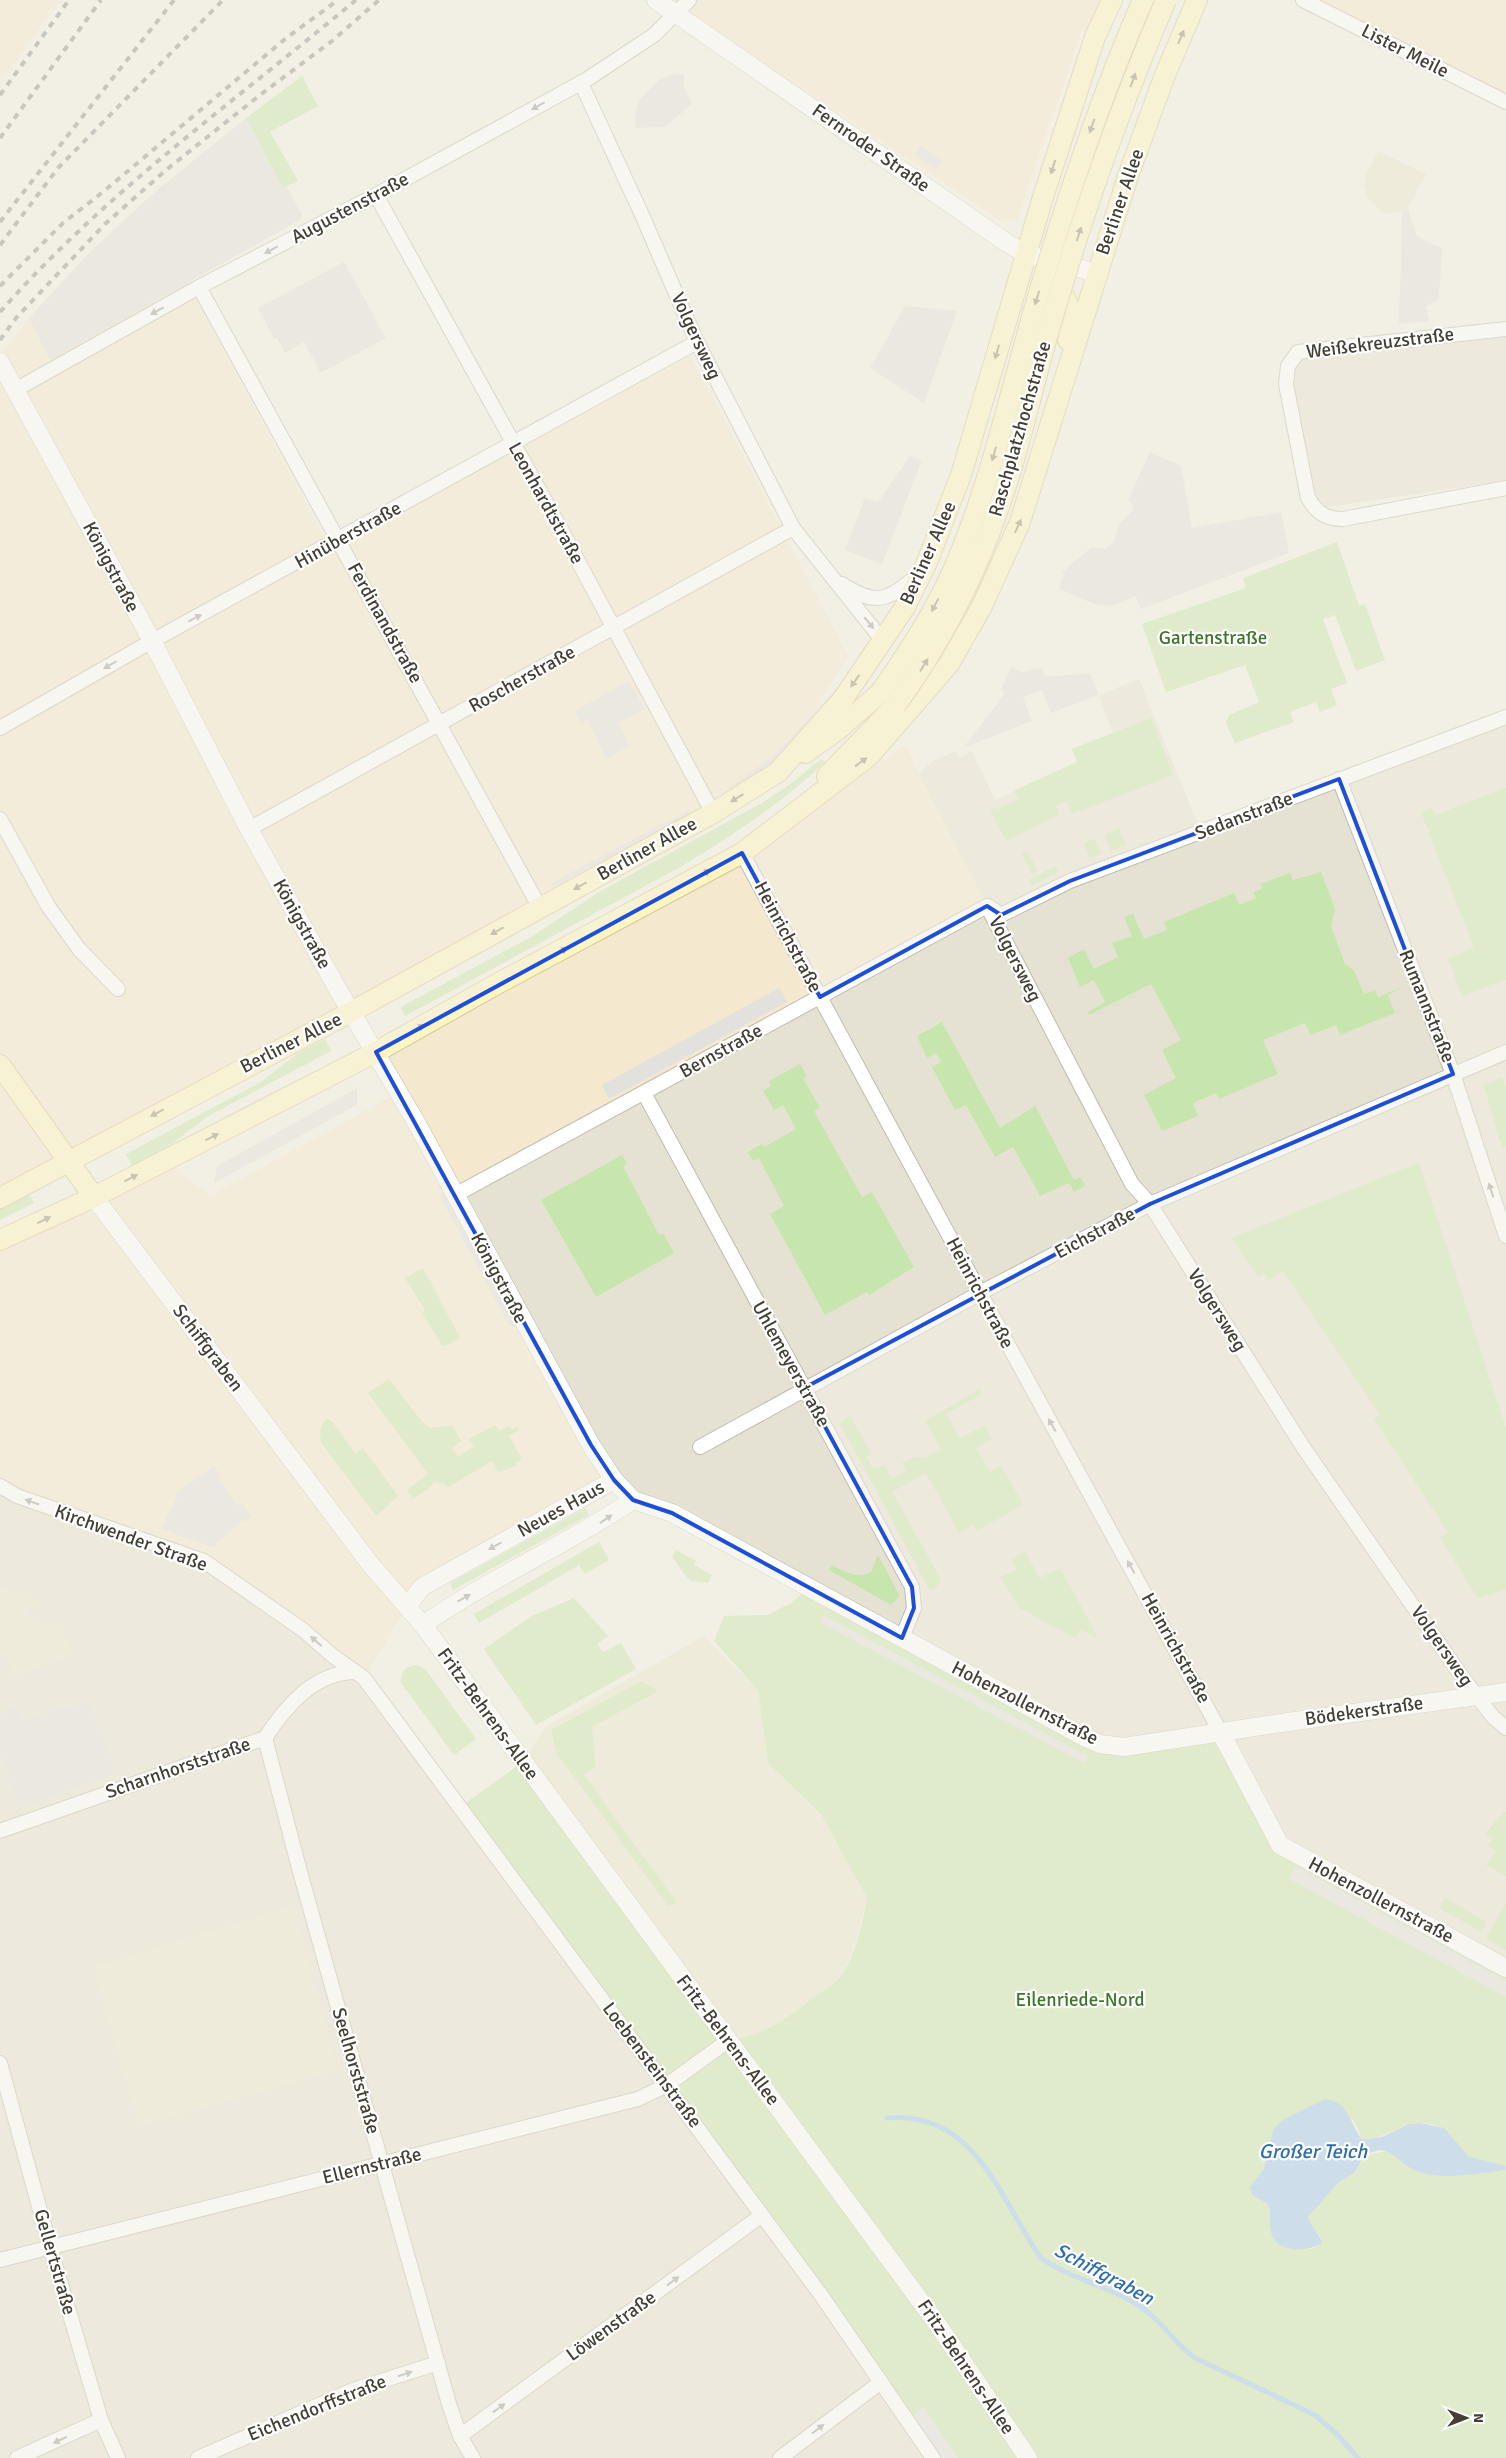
<svg xmlns="http://www.w3.org/2000/svg" width="1506" height="2458" viewBox="0 0 1506 2458" font-family="Signika,sans-serif">
<style>
.residential{fill:#e6e2d3}
.commercial{fill:#f4e8cf}
.education{fill:#ebe6ce}
.green{fill:#c7e6ad}
.parking{fill:#e3e1dd}
.water{fill:#a1c7ef}
.lines{fill:none;stroke-linecap:round;stroke-linejoin:round}
.stream{stroke:#a1c7ef;stroke-width:5}
.minor-casing{stroke:#c0bbaa;stroke-width:16}
.tertiary-casing{stroke:#c0bbaa;stroke-width:19}
.secondary-casing{stroke:#d2c795;stroke-width:22}
.minor{stroke:#fff;stroke-width:14}
.tertiary{stroke:#fff;stroke-width:18}
.secondary{stroke:#fef5c3;stroke-width:20}
.rail{stroke:#949494;stroke-width:4;stroke-dasharray:6 6;stroke-linecap:butt}
.secondary-bridge-casing{stroke:#d2c795;stroke-width:22;stroke-linecap:butt}
.secondary-bridge{stroke:#fef5c3;stroke-width:20}
.oneway{fill:#989174}
.oneway2{fill:#a29f9a}
.marked{fill:none;stroke:#1d4ed8;stroke-width:4;stroke-linejoin:round}
.labels{text-anchor:middle;dominant-baseline:central;stroke-width:4.5;stroke-linejoin:round;paint-order:stroke}
.street-label{font-size:19px;fill:#443f34;stroke:#fff}
.park-label{font-size:19px;fill:#3e7529;stroke:#fff}
.water-label{font-size:20px;font-style:italic;fill:#2f6cae;stroke:#fff}
</style>
<rect width="100%" height="100%" fill="#f2efe4"/>
<g class="residential">
<polygon points="1506,329 1506,481 1314,509 1288,366 1298,352"/>
<polygon points="1139,679 1201,832 1506,717 1506,1968 1111,1746 633,1500 455,1195 933,761 956,751 959,758 972,751 995,800 1077,762 1072,749 1113,733 1099,695"/>
<polygon points="0,1486 204,1561 353,1672 933,2458 0,2458"/>
</g>
<g class="commercial">
<polygon points="0,0 60,0 0,83"/>
<polygon points="671,0 1112,0 1095,37 1082,29 1017,221 999,220"/>
<polygon points="1292,0 1506,0 1506,109"/>
<polygon points="187,283 331,550 691,356 848,656 778,772 0,1198 0,357 29,318 51,359"/>
<polygon points="905,745 987,906 455,1195 614,1479 408,1605 364,1678 204,1561 0,1486 0,1241 169,1159 182,1174 210,1196 398,1093 376,1052 742,853 828,800"/>
</g>
<g class="education">
<polygon points="1378,151 1426,174 1408,209 1402,212 1383,213 1368,198 1364,186 1365,177"/>
<polygon points="0,1587 39,1601 37,1608 30,1605 25,1618 41,1624 43,1628 60,1621 72,1655 9,1679 8,1673 12,1669 12,1664 10,1660 3,1658 0,1647"/>
<polygon points="704,1636 758,1690 768,1763 821,1814 867,1898 857,1937 847,1964 839,1979 779,2024 749,2038 729,2040 523,1762 545,1727"/>
<polygon points="293,1906 338,2070 139,2126 93,1967"/>
</g>
<g class="green">
<polygon points="302,76 318,106 270,132 298,181 283,188 246,118"/>
<polygon points="1337,542 1359,606 1365,604 1385,660 1356,671 1335,615 1323,619 1347,683 1331,689 1337,705 1320,712 1316,702 1290,712 1294,722 1235,743 1226,723 1229,715 1259,702 1245,665 1166,692 1142,624 1246,588 1243,578"/>
<polygon points="1151,718 1173,775 1072,814 1067,801 1056,805 1059,815 1006,841 990,810 996,807 997,810 1019,799 1015,790 1077,762 1072,749"/>
<path d="M821 759 825 762C782 803 733 835 682 866L405 1016 401 1007 533 936 599 892 762 803 792 783Z"/>
<polygon points="1506,788 1506,979 1462,996 1448,959 1474,948 1421,812 1432,808 1435,815"/>
<polygon points="1119,829 1126,845 1111,851 1105,835"/>
<polygon points="1095,839 1101,854 1090,858 1084,843"/>
<polygon points="1027,852 1038,871 1032,874 1022,854"/>
<polygon points="1055,866 1058,872 1032,886 1029,880"/>
<polygon points="1321,872 1335,909 1331,926 1345,964 1354,970 1364,994 1375,990 1378,997 1405,986 1388,995 1395,1013 1340,1035 1336,1025 1311,1035 1305,1023 1263,1040 1278,1074 1219,1099 1216,1093 1193,1103 1198,1116 1162,1131 1144,1095 1176,1078 1162,1050 1181,1040 1151,984 1089,1015 1088,1012 1105,1002 1094,980 1080,987 1068,958 1084,949 1094,969 1118,957 1112,943 1132,936 1124,917 1133,914 1144,939 1167,930 1164,922 1234,893 1239,905 1256,898 1253,892 1262,889 1261,884 1290,873 1293,880"/>
<polygon points="942,1022 1000,1128 1035,1106 1074,1180 1080,1177 1085,1186 1074,1192 1069,1183 1040,1196 1013,1147 995,1157 966,1105 955,1110 932,1067 941,1062 936,1053 927,1058 917,1036"/>
<polygon points="325,1039 331,1051 208,1116 173,1143 132,1166 126,1154 261,1082 297,1054"/>
<polygon points="800,1064 807,1076 803,1078 820,1108 814,1111 862,1197 872,1192 914,1267 869,1295 867,1292 825,1315 770,1214 784,1206 759,1158 753,1161 748,1152 762,1144 764,1147 796,1129 783,1105 774,1110 763,1091 771,1086 769,1081"/>
<polygon points="1502,1078 1506,1087 1506,1146 1502,1148 1484,1085"/>
<polygon points="622,1155 627,1164 623,1166 659,1235 663,1233 674,1253 596,1297 541,1200"/>
<polygon points="1419,1163 1506,1428 1506,1589 1478,1598 1440,1538 1448,1532 1374,1419 1380,1415 1283,1271 1269,1280 1264,1273 1258,1277 1232,1238"/>
<polygon points="28,1193 34,1203 0,1220 0,1207"/>
<polygon points="423,1268 460,1338 443,1347 422,1313 425,1310 405,1278"/>
<polygon points="389,1379 423,1423 431,1428 452,1425 461,1441 452,1448 458,1457 474,1446 469,1439 495,1425 499,1431 509,1426 512,1429 517,1427 519,1430 509,1436 522,1459 515,1463 517,1466 498,1472 492,1461 448,1487 443,1483 434,1482 428,1489 413,1499 407,1490 428,1474 368,1393"/>
<polygon points="980,1389 982,1394 946,1414 960,1439 984,1425 991,1439 976,1448 990,1472 1001,1466 1023,1504 977,1531 974,1525 959,1533 926,1473 892,1492 941,1579 939,1586 932,1590 929,1589 841,1425 841,1422 850,1416 871,1452 867,1457 873,1469 885,1465 892,1479 906,1471 902,1463 914,1457 925,1458 941,1450 925,1421"/>
<path d="M327 1419 332 1421 355 1453 363 1448 398 1496 376 1516 322 1444C319 1435 319 1425 327 1419Z"/>
<polygon points="585,1508 589,1515 453,1590 450,1583"/>
<polygon points="599,1542 609,1560 585,1574 579,1565 479,1623 474,1614"/>
<polygon points="676,1550 696,1561 694,1565 712,1575 708,1583 690,1581 672,1557"/>
<polygon points="1025,1552 1040,1578 1060,1568 1096,1634 1095,1637 1081,1629 1076,1638 1019,1608 1001,1577 1017,1569 1011,1559"/>
<path d="M878 1555 900 1596 891 1605 829 1570 832 1565C845 1572 856 1579 871 1572Z"/>
<path d="M810 1587 1100 1744 1221 1733 1280 1845 1506 1968V2166C1496 2164 1476 2163 1468 2156 1450 2140 1451 2123 1419 2123 1399 2123 1384 2140 1363 2140L1353 2119 1273 2130 1264 2169 1250 2188 1252 2195 1268 2204 1270 2222 1284 2247 1299 2250 1315 2248 1320 2235 1311 2228 1308 2217 1338 2183 1355 2174 1363 2156 1386 2151 1393 2153 1408 2167 1434 2175 1477 2174 1506 2170V2458H958L924 2408 907 2419 460 1807 523 1762 729 2040C766 2036 788 2017 816 1996 823 1990 834 1985 840 1977 856 1956 862 1924 867 1898L821 1814 768 1763 758 1690 714 1641 724 1616 768 1615 791 1603Z"/>
<polygon points="574,1598 608,1636 597,1644 603,1652 621,1643 636,1669 536,1725 484,1649 532,1616"/>
<path d="M417 1665 426 1670 476 1739 454 1755 401 1683C400 1671 406 1666 417 1665Z"/>
<polygon points="642,1681 658,1691 592,1727 596,1766 584,1775 677,1903 668,1906 556,1752 551,1730"/>
<polygon points="1503,1812 1506,1812 1506,1876 1486,1865 1496,1852 1488,1845 1493,1840 1486,1834"/>
<polygon points="1445,1898 1486,1922 1481,1932 1440,1908"/>
<polygon points="1506,1903 1506,1950 1486,1939"/>
</g>
<g class="parking">
<polygon points="673,74 684,75 683,85 692,104 665,127 636,128 635,113 639,101 659,80"/>
<polygon points="246,118 283,188 287,187 302,214 300,220 50,360 29,318 87,255 149,197"/>
<polygon points="922,145 943,162 937,169 914,155"/>
<polygon points="1408,209 1417,236 1442,249 1439,299 1426,306 1429,321 1399,324 1402,212"/>
<polygon points="344,262 386,338 321,373 304,342 285,353 277,338 274,339 258,308"/>
<polygon points="905,306 957,311 924,403 870,368"/>
<polygon points="1150,452 1181,466 1192,528 1281,512 1289,553 1141,609 1135,596 1118,604 1105,606 1094,604 1059,589 1064,575 1062,572 1092,547 1105,549 1114,542 1119,524 1133,510 1133,505 1128,500"/>
<polygon points="910,456 922,460 882,564 845,550 865,498 878,502"/>
<polygon points="1011,667 1021,672 1042,668 1045,677 1090,673 1099,695 1051,713 1042,690 1023,697 1032,721 963,748 1005,693 1001,689"/>
<polygon points="851,673 855,676 789,749 768,767 732,791 729,787 765,762 784,745"/>
<polygon points="629,681 645,709 618,723 630,746 606,759 587,719 581,723 574,711"/>
<polygon points="689,810 691,814 553,888 551,883"/>
<polygon points="779,988 787,1002 609,1099 602,1085"/>
<polygon points="357,1088 357,1105 214,1183 217,1166"/>
<polygon points="444,1193 517,1329 509,1325 439,1195"/>
<polygon points="214,1466 221,1476 218,1479 238,1506 242,1503 251,1516 245,1522 243,1520 213,1547 161,1529 178,1496 174,1494"/>
<polygon points="823,1615 1088,1756 1084,1763 819,1622"/>
<polygon points="89,1701 114,1766 112,1767 114,1774 20,1809 0,1753 0,1716 16,1706 22,1721 65,1706 66,1709"/>
<polygon points="1296,1866 1506,1981 1506,1997 1289,1879"/>
<polygon points="924,2408 958,2458 933,2458 907,2419"/>
</g>
<path class="water" d="M1325 2099C1350 2102 1349 2124 1363 2140L1382 2137 1409 2124 1420 2123 1444 2128 1469 2157 1506 2166V2170C1482 2173 1456 2178 1432 2175 1424 2174 1414 2171 1407 2166 1389 2153 1388 2144 1363 2156L1355 2173 1338 2183 1308 2217C1311 2228 1319 2232 1322 2243 1308 2253 1276 2253 1271 2232 1269 2222 1271 2213 1268 2204L1252 2195 1250 2187 1264 2169 1273 2130 1283 2120Z"/>
<g class="lines">
<path class="stream" d="M887 2118C976 2110 1000 2200 1041 2258 1069 2278 1105 2285 1135 2303 1159 2317 1173 2342 1195 2358L1315 2415 1336 2433 1358 2458"/>
<defs>
<g id="minor">
<polyline points="1303,0 1506,102"/>
<polyline points="581,83 642,215 697,342 793,528 883,641"/>
<polyline points="376,195 557,522 713,813"/>
<polyline points="199,287 540,908"/>
<path d="M1506 329 1298 352 1288 366 1286 384 1308 498C1317 513 1326 519 1343 519L1506 488"/>
<polyline points="15,390 199,287 376,195 586,80 654,35 689,0"/>
<path d="M842 584C877 607 888 600 918 575"/>
<polyline points="0,728 152,641 697,342"/>
<polyline points="1339,779 1453,1074 1506,1236"/>
<polyline points="0,819 48,906 79,949 118,989"/>
<polyline points="249,829 793,528"/>
<polyline points="742,853 1011,1350 1221,1733"/>
<polyline points="987,906 1132,1184 1150,1204 1303,1447 1460,1674 1493,1717 1506,1728"/>
<polyline points="988,906 1001,915 1070,881 1506,717"/>
<polyline points="644,1093 912,1587 914,1608 902,1638"/>
<polyline points="455,1195 987,906"/>
<polyline points="700,1447 980,1293 1150,1204 1506,1052"/>
<polyline points="0,1486 17,1496 204,1561 303,1630 333,1656 364,1678 821,2295 933,2458"/>
<polyline points="265,1738 300,1872 449,2404 460,2436 473,2458"/>
<path d="M0 1831 265 1738C286 1706 313 1674 353 1672"/>
<polyline points="0,2063 50,2247 101,2420 118,2458"/>
<polyline points="0,2260 638,2099 667,2085 729,2040"/>
<polyline points="460,2436 762,2215"/>
<polyline points="17,2458 101,2420"/>
<polyline points="198,2458 353,2390 438,2363"/>
<polyline points="780,2458 881,2382"/>
</g>
<g id="tertiary">
<polyline points="656,0 1007,243 1026,254 1096,273"/>
<polyline points="0,362 152,641 249,829 337,988 416,1122 591,1445 614,1480 633,1500 672,1513 1086,1738 1100,1744 1124,1747 1288,1722 1506,1692"/>
<polyline points="94,1197 371,1565 423,1625 938,2325 1028,2458"/>
<polyline points="408,1605 422,1587 614,1480"/>
<path d="M423 1625C490 1578 565 1546 633 1500"/>
<polyline points="1221,1733 1280,1845 1506,1968"/>
</g>
<g id="secondary">
<path d="M1053 279C1070 303 1073 311 1068 340"/>
<polyline points="805,753 836,731 880,693"/>
<polyline points="827,776 896,705"/>
<polyline points="0,1065 94,1197"/>
<polyline points="0,1198 351,1012 713,813 778,772 843,699 905,607 927,562 961,475 1043,197 1095,37 1112,0"/>
<polyline points="0,1240 94,1197 376,1052 497,984 742,853 869,756 949,664 982,606 1020,522 1128,176 1165,75 1197,0"/>
</g>
</defs>
<use href="#minor" class="minor-casing"/>
<use href="#tertiary" class="tertiary-casing"/>
<use href="#secondary" class="secondary-casing"/>
<use href="#minor" class="minor"/>
<use href="#tertiary" class="tertiary"/>
<use href="#secondary" class="secondary"/>
<g class="rail">
<polyline points="0,95 69,0"/>
<polyline points="0,138 101,0"/>
<polyline points="0,222 174,0"/>
<polyline points="0,245 58,168 223,0"/>
<polyline points="0,286 63,223 103,192 285,39 338,0"/>
<path d="M0 312C105 193 235 101 356 0"/>
<polyline points="0,340 16,318 105,224 166,170 260,95 332,41 379,0"/>
</g>
<defs>
<g id="secondary-bridge">
<path d="M880 693C912 648 942 601 962 549 992 474 1010 395 1032 317 1063 209 1098 103 1143 0"/>
<path d="M896 705C943 640 978 571 1003 495 1022 439 1034 380 1051 323 1083 213 1121 105 1166 0"/>
</g>
</defs>
<use href="#secondary-bridge" class="secondary-bridge-casing"/>
<use href="#secondary-bridge" class="secondary-bridge"/>
</g>
<defs><path id="oneway-solid" d="M-6-.8H1V-3.2L6.5 0L1 3.2V.8H-6Z" transform="scale(1.25)"/></defs>
<g class="oneway">
<use href="#oneway-solid" transform="translate(1181 37) rotate(-67)"/>
<use href="#oneway-solid" transform="translate(1133 80) rotate(-70)"/>
<use href="#oneway-solid" transform="translate(1092 126) rotate(110)"/>
<use href="#oneway-solid" transform="translate(1053 167) rotate(108)"/>
<use href="#oneway-solid" transform="translate(1079 234) rotate(-72)"/>
<use href="#oneway-solid" transform="translate(1037 298) rotate(107)"/>
<use href="#oneway-solid" transform="translate(997 352) rotate(106)"/>
<use href="#oneway-solid" transform="translate(994 454) rotate(106)"/>
<use href="#oneway-solid" transform="translate(1018 526) rotate(-66)"/>
<use href="#oneway-solid" transform="translate(935 605) rotate(118)"/>
<use href="#oneway-solid" transform="translate(924 665) rotate(-58)"/>
<use href="#oneway-solid" transform="translate(855 681) rotate(125)"/>
<use href="#oneway-solid" transform="translate(861 762) rotate(-36)"/>
<use href="#oneway-solid" transform="translate(737 798) rotate(149)"/>
<use href="#oneway-solid" transform="translate(704 873) rotate(-29)"/>
<use href="#oneway-solid" transform="translate(580 886) rotate(151)"/>
<use href="#oneway-solid" transform="translate(497 931) rotate(151)"/>
<use href="#oneway-solid" transform="translate(561 951) rotate(-27)"/>
<use href="#oneway-solid" transform="translate(418 1028) rotate(-29)"/>
<use href="#oneway-solid" transform="translate(157 1113) rotate(152)"/>
<use href="#oneway-solid" transform="translate(212 1137) rotate(-27)"/>
<use href="#oneway-solid" transform="translate(131 1178) rotate(-27)"/>
<use href="#oneway-solid" transform="translate(44 1220) rotate(-25)"/>
</g>
<g class="oneway2">
<use href="#oneway-solid" transform="translate(538 106) rotate(151)"/>
<use href="#oneway-solid" transform="translate(271 250) rotate(152)"/>
<use href="#oneway-solid" transform="translate(157 311) rotate(151)"/>
<use href="#oneway-solid" transform="translate(195 618) rotate(-28)"/>
<use href="#oneway-solid" transform="translate(869 623) rotate(51)"/>
<use href="#oneway-solid" transform="translate(110 665) rotate(150)"/>
<use href="#oneway-solid" transform="translate(1491 1190) rotate(-108)"/>
<use href="#oneway-solid" transform="translate(1052 1425) rotate(-119)"/>
<use href="#oneway-solid" transform="translate(32 1502) rotate(-161)"/>
<use href="#oneway-solid" transform="translate(606 1519) rotate(-34)"/>
<use href="#oneway-solid" transform="translate(495 1546) rotate(151)"/>
<use href="#oneway-solid" transform="translate(1131 1567) rotate(-119)"/>
<use href="#oneway-solid" transform="translate(464 1598) rotate(-29)"/>
<use href="#oneway-solid" transform="translate(316 1641) rotate(-139)"/>
<use href="#oneway-solid" transform="translate(673 2281) rotate(-36)"/>
<use href="#oneway-solid" transform="translate(405 2374) rotate(-17)"/>
<use href="#oneway-solid" transform="translate(499 2408) rotate(-36)"/>
<use href="#oneway-solid" transform="translate(818 2429) rotate(-37)"/>
<use href="#oneway-solid" transform="translate(60 2440) rotate(155)"/>
</g>
<path d="M0 0H1506V2458H0ZM1339 779 1453 1074 1150 1204 804 1388 912 1587 914 1608 902 1638 672 1513 633 1500 614 1480 591 1445 376 1052 742 853 820 997 987 906 1001 915 1070 881Z" fill="#f2efe4" fill-opacity=".55" fill-rule="evenodd"/>
<path class="marked" d="M1339 779 1453 1074 1150 1204 804 1388 912 1587 914 1608 902 1638 672 1513 633 1500 614 1480 591 1445 376 1052 742 853 820 997 987 906 1001 915 1070 881Z"/>
<g class="labels">
<g class="street-label">
<text transform="translate(1405 51) rotate(27)">Lister Meile</text>
<text transform="translate(871 148) rotate(35)">Fernroder Straße</text>
<text transform="translate(1120 202) rotate(-71)">Berliner Allee</text>
<text transform="translate(350 208) rotate(-28)">Augustenstraße</text>
<text transform="translate(696 336) rotate(65)">Volgersweg</text>
<text transform="translate(1380 343) rotate(-7)">Weißekreuzstraße</text>
<text transform="translate(1020 429) rotate(-74)">Raschplatzhochstraße</text>
<text transform="translate(546 503) rotate(61)">Leonhardtstraße</text>
<text transform="translate(348 535) rotate(-29)">Hinüberstraße</text>
<text transform="translate(928 553) rotate(-66)">Berliner Allee</text>
<text transform="translate(111 567) rotate(62)">Königstraße</text>
<text transform="translate(385 623) rotate(61)">Ferdinandstraße</text>
<text transform="translate(522 679) rotate(-29)">Roscherstraße</text>
<text transform="translate(1244 816) rotate(-21)">Sedanstraße</text>
<text transform="translate(647 849) rotate(-29)">Berliner Allee</text>
<text transform="translate(302 924) rotate(61)">Königstraße</text>
<text transform="translate(788 937) rotate(62)">Heinrichstraße</text>
<text transform="translate(1015 959) rotate(63)">Volgersweg</text>
<text transform="translate(1427 1006) rotate(68)">Rumannstraße</text>
<text transform="translate(291 1043) rotate(-27)">Berliner Allee</text>
<text transform="translate(721 1051) rotate(-29)">Bernstraße</text>
<text transform="translate(1095 1233) rotate(-28)">Eichstraße</text>
<text transform="translate(499 1278) rotate(62)">Königstraße</text>
<text transform="translate(980 1293) rotate(62)">Heinrichstraße</text>
<text transform="translate(1217 1310) rotate(58)">Volgersweg</text>
<text transform="translate(208 1348) rotate(53)">Schiffgraben</text>
<text transform="translate(791 1364) rotate(61)">Uhlemeyerstraße</text>
<text transform="translate(561 1509) rotate(-29)">Neues Haus</text>
<text transform="translate(131 1538) rotate(20)">Kirchwender Straße</text>
<text transform="translate(1442 1646) rotate(55)">Volgersweg</text>
<text transform="translate(1176 1648) rotate(61)">Heinrichstraße</text>
<text transform="translate(1025 1703) rotate(27)">Hohenzollernstraße</text>
<text transform="translate(1364 1711) rotate(-8)">Bödekerstraße</text>
<text transform="translate(488 1714) rotate(54)">Fritz-Behrens-Allee</text>
<text transform="translate(178 1768) rotate(-19)">Scharnhorststraße</text>
<text transform="translate(1381 1900) rotate(28)">Hohenzollernstraße</text>
<text transform="translate(728 2040) rotate(53)">Fritz-Behrens-Allee</text>
<text transform="translate(652 2065) rotate(53)">Loebensteinstraße</text>
<text transform="translate(356 2071) rotate(74)">Seelhorststraße</text>
<text transform="translate(372 2166) rotate(-14)">Ellernstraße</text>
<text transform="translate(55 2262) rotate(74)">Gellertstraße</text>
<text transform="translate(611 2326) rotate(-36)">Löwenstraße</text>
<text transform="translate(966 2367) rotate(56)">Fritz-Behrens-Allee</text>
<text transform="translate(317 2408) rotate(-22)">Eichendorffstraße</text>
</g>
<g class="park-label">
<text x="1213" y="638">Gartenstraße</text>
<text x="1080" y="2000">Eilenriede-Nord</text>
</g>
<g class="water-label">
<text x="1313" y="2151">Großer Teich</text>
<text transform="translate(1104 2274) rotate(28)">Schiffgraben</text>
</g>
</g>
<g transform="translate(1466 2418) rotate(90)" stroke="#ffffff" stroke-width="4" paint-order="stroke">
<path d="M0-4L9 19L0 12L-9 19Z" fill="#443f34"/>
<text y="-8" font-size="14" font-weight="bold" text-anchor="middle" fill="#443f34">N</text>
</g>
</svg>
